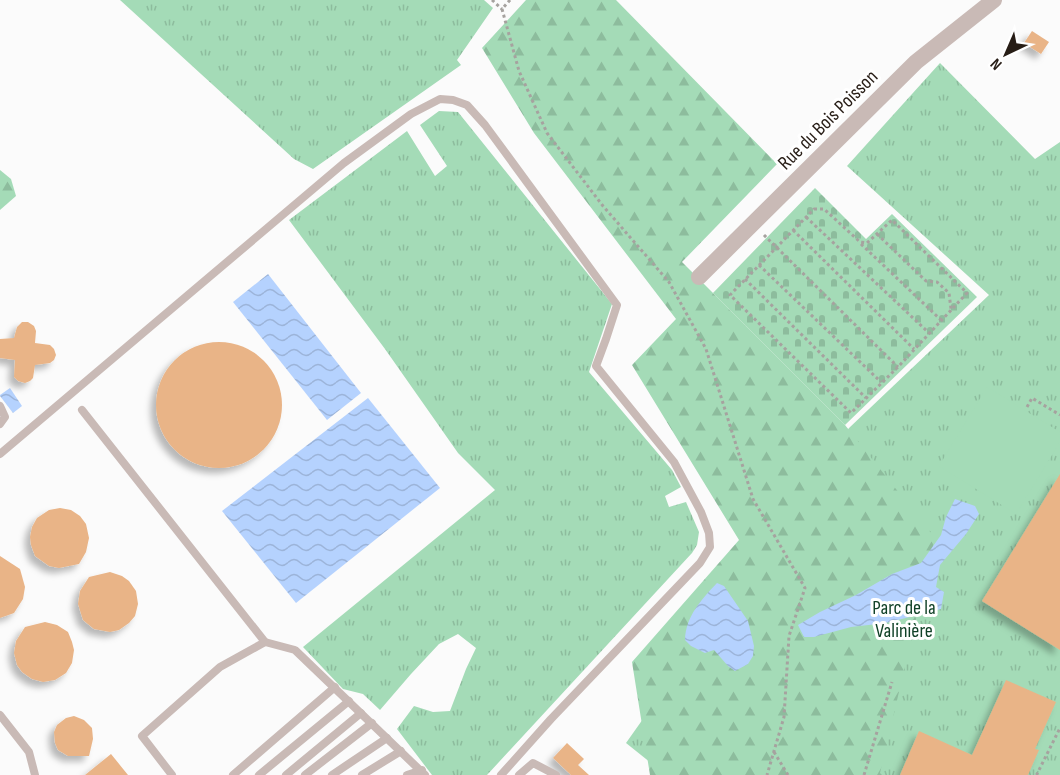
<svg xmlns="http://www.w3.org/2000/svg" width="1060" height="775" viewBox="0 0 1060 775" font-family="'Sofia Sans Condensed',sans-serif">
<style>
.grass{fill:url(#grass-tufts)}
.forest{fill:url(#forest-firs)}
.cemetery{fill:url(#cemetery-stones)}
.pitch{fill:#a4dbb7}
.water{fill:url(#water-waves)}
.building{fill:#e9b487;filter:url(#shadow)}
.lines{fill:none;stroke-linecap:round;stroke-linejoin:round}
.path{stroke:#a6a29f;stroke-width:3;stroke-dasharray:3 3;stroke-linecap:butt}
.service{stroke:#c9bab6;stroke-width:8}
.minor{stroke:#c9bab6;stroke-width:16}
.labels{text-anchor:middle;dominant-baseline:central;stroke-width:6;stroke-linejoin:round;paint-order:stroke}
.street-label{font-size:20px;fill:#271d16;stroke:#fff}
.park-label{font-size:20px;fill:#104127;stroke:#fff}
</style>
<defs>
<pattern id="grass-tufts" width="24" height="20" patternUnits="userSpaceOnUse" patternTransform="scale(1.5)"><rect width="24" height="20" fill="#a4dbb7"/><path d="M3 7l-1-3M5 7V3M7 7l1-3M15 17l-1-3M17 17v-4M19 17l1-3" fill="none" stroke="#8dbc9d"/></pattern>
<pattern id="forest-firs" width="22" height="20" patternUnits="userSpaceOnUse" patternTransform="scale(1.5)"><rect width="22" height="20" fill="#a4dbb7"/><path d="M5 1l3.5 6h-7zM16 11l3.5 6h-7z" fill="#8dbc9d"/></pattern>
<pattern id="cemetery-stones" width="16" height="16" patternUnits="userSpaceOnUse" patternTransform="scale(1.5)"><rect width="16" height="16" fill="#a4dbb7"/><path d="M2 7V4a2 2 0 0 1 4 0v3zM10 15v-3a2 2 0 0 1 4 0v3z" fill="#8dbc9d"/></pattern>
<pattern id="water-waves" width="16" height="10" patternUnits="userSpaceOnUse" patternTransform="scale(1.5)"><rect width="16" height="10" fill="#b5d2fe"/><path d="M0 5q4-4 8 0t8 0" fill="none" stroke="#9cb4d9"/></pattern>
<filter id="shadow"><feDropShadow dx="-5.5" dy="5.5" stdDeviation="3" flood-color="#0004"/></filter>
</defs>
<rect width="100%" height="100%" fill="#fbfbfb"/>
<g class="grass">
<polygon points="120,0 484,0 493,8 457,60 461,65 313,169 294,159"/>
<polygon points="940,63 1035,159 1060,142 1060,775 666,775 626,743 849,428 989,295 847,166"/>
<polygon points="439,111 458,112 612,304 589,372 672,470 681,487 665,496 669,507 686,502 699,532 697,545 692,553 487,775 432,775 397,729 414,706 433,712 450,711 466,669 476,648 458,634 439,644 411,674 380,710 363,694 343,689 303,647 495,490 458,453 385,349 289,220 407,131 435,176 447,166 420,125"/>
</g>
<g class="forest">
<polygon points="526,0 616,0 777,164 682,262 845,425 935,538 880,773 882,775 650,775 632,662 739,540 632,365 676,319 534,133 482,48"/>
<polygon points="0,170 11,179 16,196 0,210"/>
</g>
<polygon class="cemetery" points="815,188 866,239 892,214 977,297 845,425 713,293"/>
<polygon class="pitch" points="987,387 1060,432 1060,442 1016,514 939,466"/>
<g class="water">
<polygon points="268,274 361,393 327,420 233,302"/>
<polygon points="10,388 22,406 13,413 0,396 0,395"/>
<polygon points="368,398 440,488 296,603 222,511"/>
<polygon points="955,499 975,506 979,514 966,534 940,565 936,587 944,592 941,609 886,623 851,627 814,637 804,637 798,625 820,612 856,595 892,574 921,563 941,535 946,517"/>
<path d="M717 583 724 586 748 621 754 646 753 656 748 664 735 671 728 666 714 650 705 653 691 646 685 640C686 616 701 600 717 583Z"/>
</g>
<g class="building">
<polygon points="1032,31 1049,42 1041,54 1024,43"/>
<polygon points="22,322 28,322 34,326 36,331 35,343 50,345 54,349 56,355 54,360 50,363 35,365 33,378 30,381 25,383 18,381 14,377 15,360 0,358 0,339 14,338 17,327"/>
<circle cx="219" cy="405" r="63"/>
<polygon points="1060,474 1060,650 982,601"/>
<polygon points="60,508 71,510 80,516 86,524 89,538 86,552 79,564 59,568 49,566 35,556 31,545 30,537 32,527 37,518 49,510"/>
<polygon points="0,556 20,569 25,587 23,599 14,613 0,618"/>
<polygon points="110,572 122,576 129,581 136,591 138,604 135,616 129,623 119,630 110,632 94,629 83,620 78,604 80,591 89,577"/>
<polygon points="45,622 57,625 68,632 72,642 74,650 72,663 66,673 55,680 43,682 32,679 22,672 17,665 14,653 16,641 25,627"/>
<polygon points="1006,680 1056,702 1035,749 1039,750 1028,775 900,775 919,731 972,755"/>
<polygon points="74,716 84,720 92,728 93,739 89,756 68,756 58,750 55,743 54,732 57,725 66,718"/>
<polygon points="567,743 584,759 578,765 589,775 571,775 553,758"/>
<polygon points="111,754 128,775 85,775"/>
</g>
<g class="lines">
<g class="path">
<polyline points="492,0 502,9"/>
<polyline points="510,0 502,9 519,71 547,133 603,206 669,282 706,349 753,499 805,588 789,636 784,717 767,775"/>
<polygon points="814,209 824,209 860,242 867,243 892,220 967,293 898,367 851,413 730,295"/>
<polyline points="806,217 929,333"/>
<polyline points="793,230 914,349"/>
<polyline points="877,234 926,281 937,282 949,293 951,309"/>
<polyline points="764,235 898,367"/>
<polyline points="861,244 941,320"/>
<polyline points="759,265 881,382"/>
<polyline points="745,279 866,398"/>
<polyline points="1027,407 1032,398 1060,415"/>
<polyline points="774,752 788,775"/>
<polyline points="864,775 892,682"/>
<polyline points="1038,775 1037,774 1060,728"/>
</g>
<g class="service">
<polyline points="0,406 5,417 0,424"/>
<polyline points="82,410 265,642"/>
<polyline points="0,454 344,163 411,114 440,99 453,100 467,105 485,125 617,305 606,339 596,366 674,462 701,512 709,533 710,547 700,563 551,719 501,775"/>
<polyline points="0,715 29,752 35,775"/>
<polyline points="172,775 142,736 220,667 265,642 295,650 425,775"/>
<polyline points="233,775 335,687"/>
<polyline points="259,775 349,701"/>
<polyline points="286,775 361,713"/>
<polyline points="305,775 372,723"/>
<polyline points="332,775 387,738"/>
<polyline points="362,775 401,751"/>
<polyline points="407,775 422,770"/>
<polyline points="519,775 533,763 556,775"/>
</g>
<polyline class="minor" points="699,277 916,62 994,0"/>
</g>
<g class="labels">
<g class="street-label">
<text transform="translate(828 120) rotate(-45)">Rue du Bois Poisson</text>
</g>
<g class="park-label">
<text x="904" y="608">Parc de la<tspan x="904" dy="23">Valinière</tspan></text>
</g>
</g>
<g transform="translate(1006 54) rotate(224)" stroke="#ffffff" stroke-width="4.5" paint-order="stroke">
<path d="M0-4.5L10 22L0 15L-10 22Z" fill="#271d16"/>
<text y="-9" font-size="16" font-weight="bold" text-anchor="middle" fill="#271d16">N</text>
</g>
</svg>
